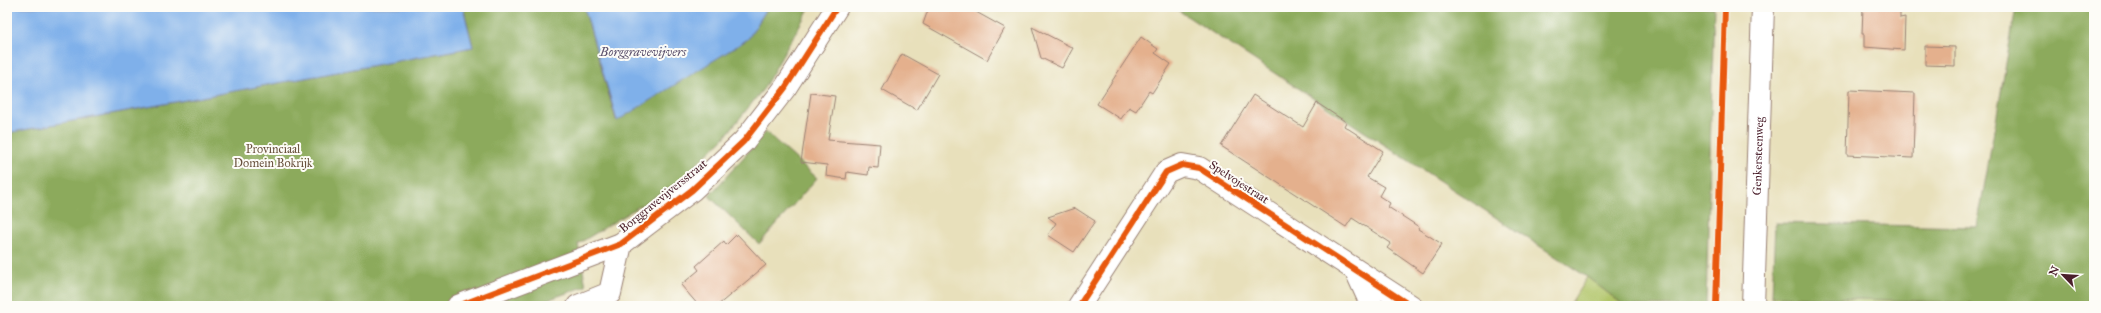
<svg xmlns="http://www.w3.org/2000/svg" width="2101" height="313" viewBox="0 0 2101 313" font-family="'IM FELL Great Primer',serif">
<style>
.green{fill:#b0c468;stroke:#7d724a}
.forest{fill:#8caa5c;stroke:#6b6444}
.water{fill:#7fb0ea;stroke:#64688a}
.building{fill:#e4b08d}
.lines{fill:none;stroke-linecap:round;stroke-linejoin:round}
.street-casing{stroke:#998073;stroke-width:24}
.primary-casing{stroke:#998073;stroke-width:24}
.street{stroke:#fff;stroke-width:22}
.primary{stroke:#fff;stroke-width:22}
.cycleway-casing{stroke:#fdfcf7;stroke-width:8}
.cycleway{stroke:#e8590c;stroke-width:6}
.labels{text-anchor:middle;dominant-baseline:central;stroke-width:4;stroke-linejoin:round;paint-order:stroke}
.park-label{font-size:12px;fill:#69513d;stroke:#fdfcf7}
.street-label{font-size:12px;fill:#4a1f2b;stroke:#fdfcf7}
.water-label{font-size:13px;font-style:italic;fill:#5d526e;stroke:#fdfcf7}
</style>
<rect width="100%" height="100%" fill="#fdfcf7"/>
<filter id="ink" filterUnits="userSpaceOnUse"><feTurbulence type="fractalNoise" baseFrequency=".025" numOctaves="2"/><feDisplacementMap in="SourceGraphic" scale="8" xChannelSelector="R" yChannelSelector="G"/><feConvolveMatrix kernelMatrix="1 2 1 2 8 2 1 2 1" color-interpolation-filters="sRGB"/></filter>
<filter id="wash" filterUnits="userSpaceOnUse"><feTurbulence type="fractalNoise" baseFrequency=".012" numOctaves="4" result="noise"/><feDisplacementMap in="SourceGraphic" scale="16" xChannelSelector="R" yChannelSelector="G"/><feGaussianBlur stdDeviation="0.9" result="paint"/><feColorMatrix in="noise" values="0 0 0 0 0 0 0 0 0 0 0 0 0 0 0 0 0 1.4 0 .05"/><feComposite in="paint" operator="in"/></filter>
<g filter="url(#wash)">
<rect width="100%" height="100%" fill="#e8e0bb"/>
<g class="green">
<polygon points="1587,277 1625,306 1569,306"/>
<polygon points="1772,296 1972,303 1973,306 1771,306"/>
</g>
<g class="forest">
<polygon points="463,7 584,7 616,120 748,39 768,7 810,7 764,88 724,138 677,183 578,244 586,286 531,306 7,306 7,133 473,47"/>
<polygon points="1173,7 1714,7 1706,306 1625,306 1587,277"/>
<polygon points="2016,7 2094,7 2094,306 1973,306 1972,303 1772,296 1775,223 1977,227"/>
<polygon points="766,132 817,178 759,244 709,196"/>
</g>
<g class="water">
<polygon points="7,7 463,7 473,47 7,133"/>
<polygon points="584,7 768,7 748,39 617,121"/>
</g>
<g id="blocks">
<g class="building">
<polygon points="929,7 967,7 1005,28 987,60 923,24"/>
<polygon points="1863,7 1900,7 1900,18 1905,17 1904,50 1864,47 1864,34 1862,34"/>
<polygon points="1032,27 1073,48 1062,68 1041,58"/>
<polygon points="1141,37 1158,49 1155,53 1171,64 1152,93 1149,91 1136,111 1129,107 1121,119 1097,104"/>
<polygon points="1925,46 1955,47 1955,66 1925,65"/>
<polygon points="902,54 938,74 917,110 882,90"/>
<polygon points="1849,90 1915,93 1913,158 1847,155"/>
<polygon points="811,93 835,96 828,140 880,144 878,168 869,167 868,175 847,172 846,179 826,176 827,165 801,162"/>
<polygon points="1253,95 1303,127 1317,103 1346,122 1344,126 1383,151 1367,177 1384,187 1379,196 1390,203 1388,207 1419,227 1418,229 1442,244 1423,273 1387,248 1391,243 1352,218 1346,227 1221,146"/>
<polygon points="1075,208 1095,221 1074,252 1048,235 1056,223 1048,217"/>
<polygon points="737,234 766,265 717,306 699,306 681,285 699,270 696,266 724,241 726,245"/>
</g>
</g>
</g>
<g filter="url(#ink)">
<use href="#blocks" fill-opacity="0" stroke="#998073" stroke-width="1"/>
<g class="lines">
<defs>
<g id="street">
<polyline points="1357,273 1372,306"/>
<polyline points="458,306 621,244 692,190 744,141 785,88 837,7"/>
<polyline points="578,306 610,293 621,244"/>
<polyline points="1079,306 1166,172 1182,165 1199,168 1411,306"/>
</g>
<g id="primary">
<path id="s1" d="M1753 306 1763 7"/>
</g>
</defs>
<use href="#street" class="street-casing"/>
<use href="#primary" class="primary-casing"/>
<use href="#street" class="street"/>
<use href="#primary" class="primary"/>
<defs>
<g id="cycleway">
<polyline points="458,306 621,244 692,190 744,141 785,88 837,7"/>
<polyline points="1079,306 1166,172 1182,165 1199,168 1411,306"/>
<polyline points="1716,306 1725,7"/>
</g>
</defs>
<use href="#cycleway" class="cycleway-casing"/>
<use href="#cycleway" class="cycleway"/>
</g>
</g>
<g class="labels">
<g class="park-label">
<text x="273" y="149">Provinciaal<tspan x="273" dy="14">Domein Bokrijk</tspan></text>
</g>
<g class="street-label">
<text stroke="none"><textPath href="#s1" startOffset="150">Genkersteenweg</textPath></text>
<text transform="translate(1239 182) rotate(33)">Spelvojestraat</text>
<text transform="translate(663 196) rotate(-39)">Borggravevijversstraat</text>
</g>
<g class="water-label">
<text x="643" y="52">Borggravevijvers</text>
</g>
</g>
<rect width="2101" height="313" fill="none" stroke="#fdfcf7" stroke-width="24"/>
<g transform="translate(2063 275) rotate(295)" stroke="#fdfcf7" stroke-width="3" paint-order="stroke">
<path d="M0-3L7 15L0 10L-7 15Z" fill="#4a1f2b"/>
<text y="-6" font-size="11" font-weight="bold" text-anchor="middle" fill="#4a1f2b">N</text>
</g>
</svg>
